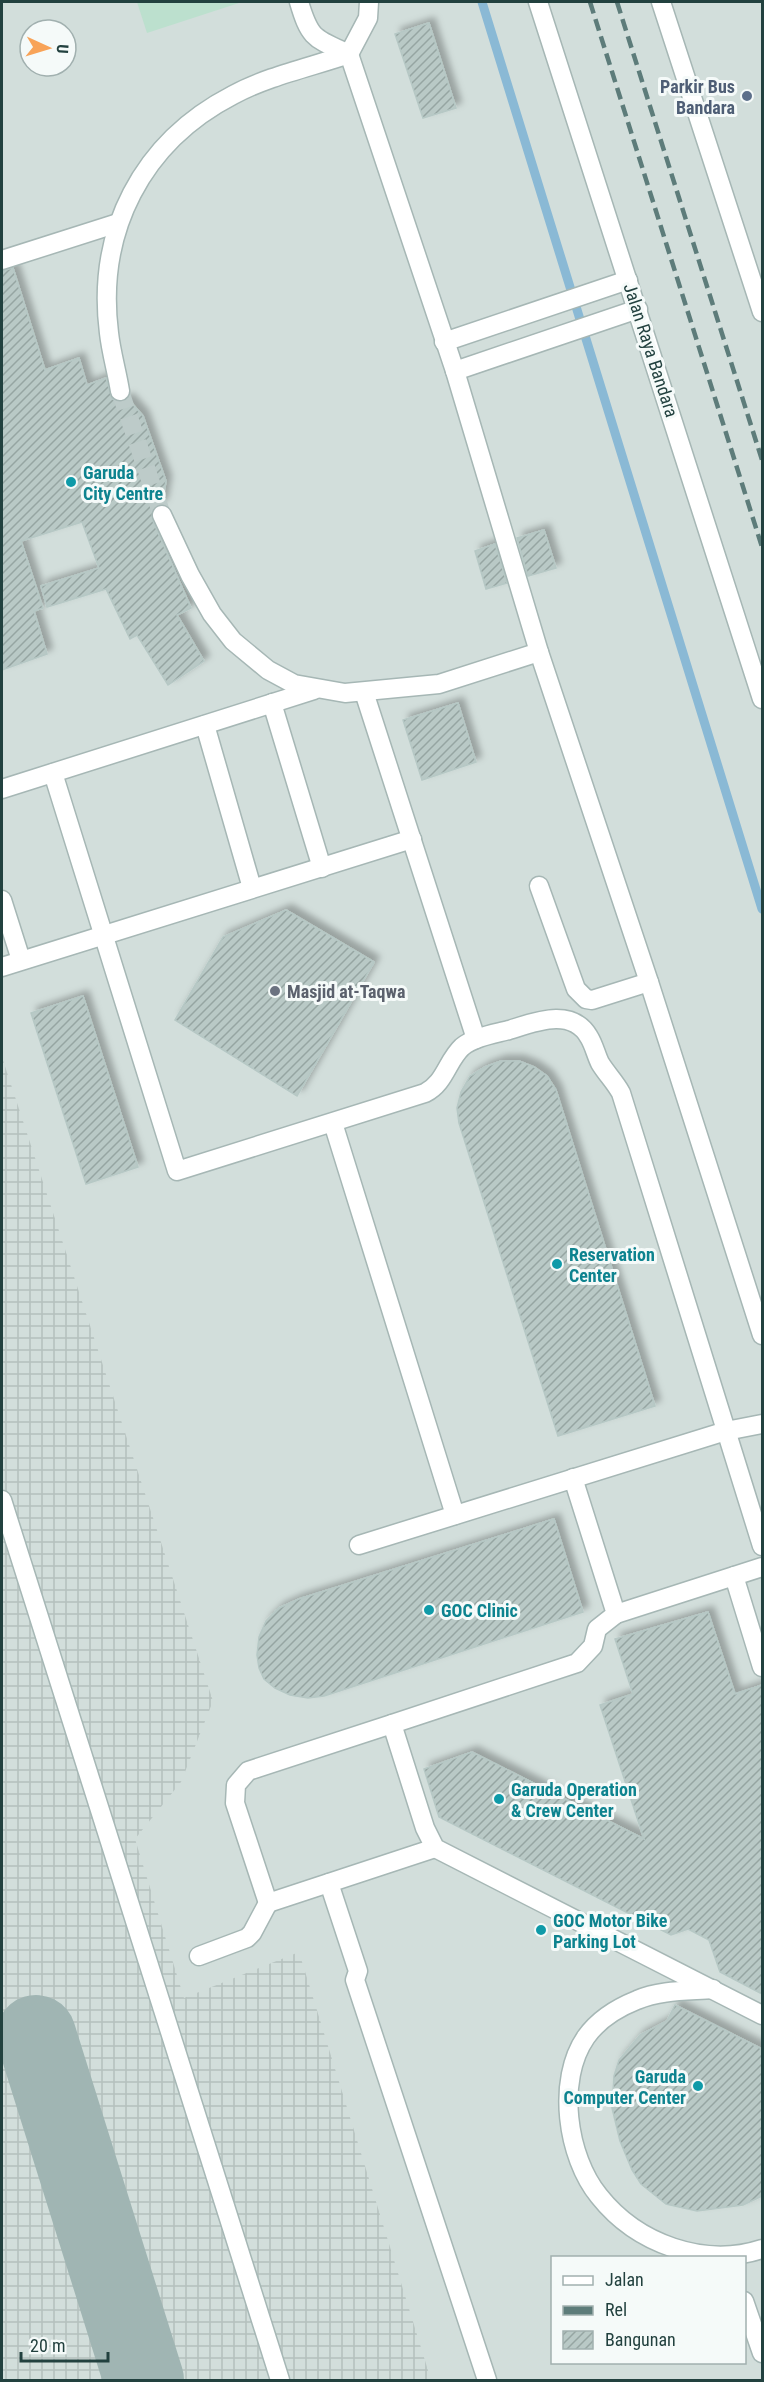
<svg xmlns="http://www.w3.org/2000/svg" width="764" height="2382" viewBox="0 0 764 2382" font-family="'Roboto Condensed',sans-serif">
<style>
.built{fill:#d2dedb;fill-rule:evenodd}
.industrial{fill:url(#industrial-grid)}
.pitch{fill:#bce0ce}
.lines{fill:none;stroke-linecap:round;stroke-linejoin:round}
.stream{stroke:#8ab9d5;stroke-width:9}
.taxiway{stroke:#a0b5b3;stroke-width:80}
.building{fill:url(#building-hatch);stroke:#b6c8c5;stroke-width:1.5;filter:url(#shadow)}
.minor-tunnel{stroke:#bdcbc9;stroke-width:18;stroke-dasharray:18 9;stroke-linecap:butt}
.minor-casing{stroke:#a6b7b5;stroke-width:21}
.minor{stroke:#fff;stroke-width:18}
.rail{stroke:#5d7c7a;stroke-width:4.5;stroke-dasharray:12 6;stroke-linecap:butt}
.service-dot{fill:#5c6f8a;stroke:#f5faf9;stroke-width:2}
.culture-dot{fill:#0f9aa8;stroke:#f5faf9;stroke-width:2}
.worship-dot{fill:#6b7280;stroke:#f5faf9;stroke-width:2}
.labels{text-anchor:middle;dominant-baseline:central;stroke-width:6;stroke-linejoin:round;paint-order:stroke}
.service-label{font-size:18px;font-weight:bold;fill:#4e5e75;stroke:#f5faf9;text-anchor:end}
.street-label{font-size:18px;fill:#22413f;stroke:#f5faf9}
.culture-label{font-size:18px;font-weight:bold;fill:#0d838f;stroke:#f5faf9;text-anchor:start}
.worship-label{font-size:18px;font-weight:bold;fill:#5b616d;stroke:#f5faf9;text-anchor:start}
</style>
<defs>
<pattern id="industrial-grid" width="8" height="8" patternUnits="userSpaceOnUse" patternTransform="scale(1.5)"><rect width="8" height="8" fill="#d2dedb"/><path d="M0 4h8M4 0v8" fill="none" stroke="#b4c0bd"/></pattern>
<pattern id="building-hatch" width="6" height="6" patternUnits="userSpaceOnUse" patternTransform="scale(1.5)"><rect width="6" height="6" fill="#b9c9c6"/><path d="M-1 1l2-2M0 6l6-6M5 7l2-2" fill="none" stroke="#96a5a2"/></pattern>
<filter id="shadow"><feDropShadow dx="5.5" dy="-5.5" stdDeviation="3" flood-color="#0004"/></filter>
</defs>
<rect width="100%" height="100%" fill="#e4eeec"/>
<path class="built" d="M2 2H762V2380H2ZM30 30H66V66H30ZM552 2258H744V2362H552Z"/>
<polygon class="industrial" points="2,1057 213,1701 181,1782 135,1839 184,1998 299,1952 431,2380 2,2380"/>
<polygon class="pitch" points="137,2 242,2 147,33"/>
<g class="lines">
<polyline class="stream" points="482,2 762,909"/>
<polyline class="taxiway" points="36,2035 144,2380"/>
</g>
<g class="building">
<polygon points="429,23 456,108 423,118 395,34"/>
<polygon points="13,268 45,370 79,358 87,385 106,378 112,399 121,402 128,399 143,416 166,481 162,504 153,509 152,519 191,608 177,615 204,661 168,685 137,635 130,639 106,589 47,607 41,586 99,568 82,522 21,541 43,608 34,611 47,654 2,670 2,271"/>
<polygon points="544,530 556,568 528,576 517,538"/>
<polygon points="495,544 507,583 486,589 475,551"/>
<polygon points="458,703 476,762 422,780 403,720"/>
<polygon points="286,910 374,962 297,1096 175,1020 223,937"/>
<polygon points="83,996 138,1167 86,1184 31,1013"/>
<polygon points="501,1061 519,1061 534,1067 547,1076 556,1090 655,1406 558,1436 459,1123 457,1108 461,1092 470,1076 485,1067"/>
<polygon points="554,1519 583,1612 324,1696 308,1698 290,1695 275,1688 264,1679 259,1668 257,1655 259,1637 266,1621 279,1608 299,1599"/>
<polygon points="708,1612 735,1694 762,1685 762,1994 720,1972 709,1940 688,1929 671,1935 439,1817 424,1769 472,1752 644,1839 600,1705 633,1694 615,1639"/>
<polygon points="675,2005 762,2049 762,2196 743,2205 697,2211 666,2204 641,2184 632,2170 620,2141 612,2108 614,2076 619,2060 640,2035 667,2021"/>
</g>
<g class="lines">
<polyline class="minor-tunnel" points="120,391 162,515"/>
<defs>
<g id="minor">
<path d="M299 2C310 39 314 38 349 54L455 371 539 652 649 982 762 1335"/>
<polyline points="538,2 762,699"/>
<polyline points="661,2 762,312"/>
<polyline points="2,260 118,223"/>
<polyline points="444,342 628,280"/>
<polyline points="455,371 638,309"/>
<path d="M120 391C117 372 111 352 109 333 96 231 142 142 233 95 268 76 311 67 349 54L368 18 369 2"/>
<polyline points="162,515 190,575 212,614 233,641 268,670 294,684 345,693 439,684 539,652"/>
<polyline points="364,692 476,1039"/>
<polyline points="272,703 322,868"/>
<polyline points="205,725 252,888"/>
<path d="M53 773 177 1171 425 1093C445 1083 447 1061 462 1047 474 1037 494 1034 509 1030 535 1022 572 1007 589 1037 594 1045 596 1055 600 1063 606 1073 615 1082 621 1093L762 1546"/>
<polyline points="2,789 314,690"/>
<polyline points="539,886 576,989 586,999 592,1000 649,982"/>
<polyline points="2,900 21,960"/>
<polyline points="2,967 412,839"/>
<polyline points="333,1123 455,1515"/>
<polyline points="573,1478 616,1614 597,1629 593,1646 577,1663 392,1724 425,1828 435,1848 762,2015"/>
<polyline points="2,1500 280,2380"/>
<polyline points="359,1545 726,1431 762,1424"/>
<polyline points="734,1576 762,1667"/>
<polyline points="616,1614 762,1567"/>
<polyline points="392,1724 248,1771 236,1785 235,1803 268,1903 435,1848"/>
<polyline points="329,1883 358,1971 355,1980 487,2380"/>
<polyline points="199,1956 247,1938 252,1933 268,1903"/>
<path d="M713 1989C688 1991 660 1990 637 2000 617 2008 598 2020 586 2037 556 2080 567 2157 599 2196 637 2244 704 2268 762 2249"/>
<polyline points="744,2301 762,2353"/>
</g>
</defs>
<use href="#minor" class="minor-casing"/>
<use href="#minor" class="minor"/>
<g class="rail">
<polyline points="590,2 762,547"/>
<polyline points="617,2 762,460"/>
</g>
</g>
<circle class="service-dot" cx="747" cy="96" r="6"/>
<g class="culture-dot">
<circle cx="71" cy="482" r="6"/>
<circle cx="557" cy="1264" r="6"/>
<circle cx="429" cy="1610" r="6"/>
<circle cx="499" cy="1799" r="6"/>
<circle cx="541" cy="1930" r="6"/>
<circle cx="698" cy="2086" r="6"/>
</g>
<circle class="worship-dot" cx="275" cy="991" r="6"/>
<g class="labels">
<g class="service-label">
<text x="735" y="86">Parkir Bus<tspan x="735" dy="21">Bandara</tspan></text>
</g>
<g class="street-label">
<text transform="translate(651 350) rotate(72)">Jalan Raya Bandara</text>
</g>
<g class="culture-label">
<text x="83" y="472">Garuda<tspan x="83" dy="21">City Centre</tspan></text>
<text x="569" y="1254">Reservation<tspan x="569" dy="21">Center</tspan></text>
<text x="441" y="1610">GOC Clinic</text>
<text x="511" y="1789">Garuda Operation<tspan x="511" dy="21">&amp; Crew Center</tspan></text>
<text x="553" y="1920">GOC Motor Bike<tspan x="553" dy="21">Parking Lot</tspan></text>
<text x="686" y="2076" text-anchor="end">Garuda<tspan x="686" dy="21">Computer Center</tspan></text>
</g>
<g class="worship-label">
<text x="287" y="991">Masjid at-Taqwa</text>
</g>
</g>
<rect width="764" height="2382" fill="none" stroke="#22413f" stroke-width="6"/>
<rect x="551" y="2256" width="195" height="108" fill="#f5faf9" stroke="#a1b0af" stroke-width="1.5"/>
<rect x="563" y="2276" width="30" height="9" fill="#ffffff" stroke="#a1b0af" stroke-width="1.5"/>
<text x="605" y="2286" font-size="18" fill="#22413f">Jalan</text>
<rect x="563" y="2306" width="30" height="9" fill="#5d7c7a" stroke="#a1b0af" stroke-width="1.5"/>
<text x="605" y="2316" font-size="18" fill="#22413f">Rel</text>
<rect x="563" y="2331" width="30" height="18" fill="url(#building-hatch)" stroke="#a1b0af" stroke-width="1.5"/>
<text x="605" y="2346" font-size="18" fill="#22413f">Bangunan</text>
<g transform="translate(48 48) rotate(94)"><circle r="28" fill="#f5faf9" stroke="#a1b0af" stroke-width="1.5"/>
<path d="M0-4.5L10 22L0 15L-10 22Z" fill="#f8a358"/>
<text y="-9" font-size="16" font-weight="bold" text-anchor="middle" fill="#22413f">U</text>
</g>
<path d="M21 2352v9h87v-9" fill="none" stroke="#22413f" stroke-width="3"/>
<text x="30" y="2352" font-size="18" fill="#22413f" stroke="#f5faf9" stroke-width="4.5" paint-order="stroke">20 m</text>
</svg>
